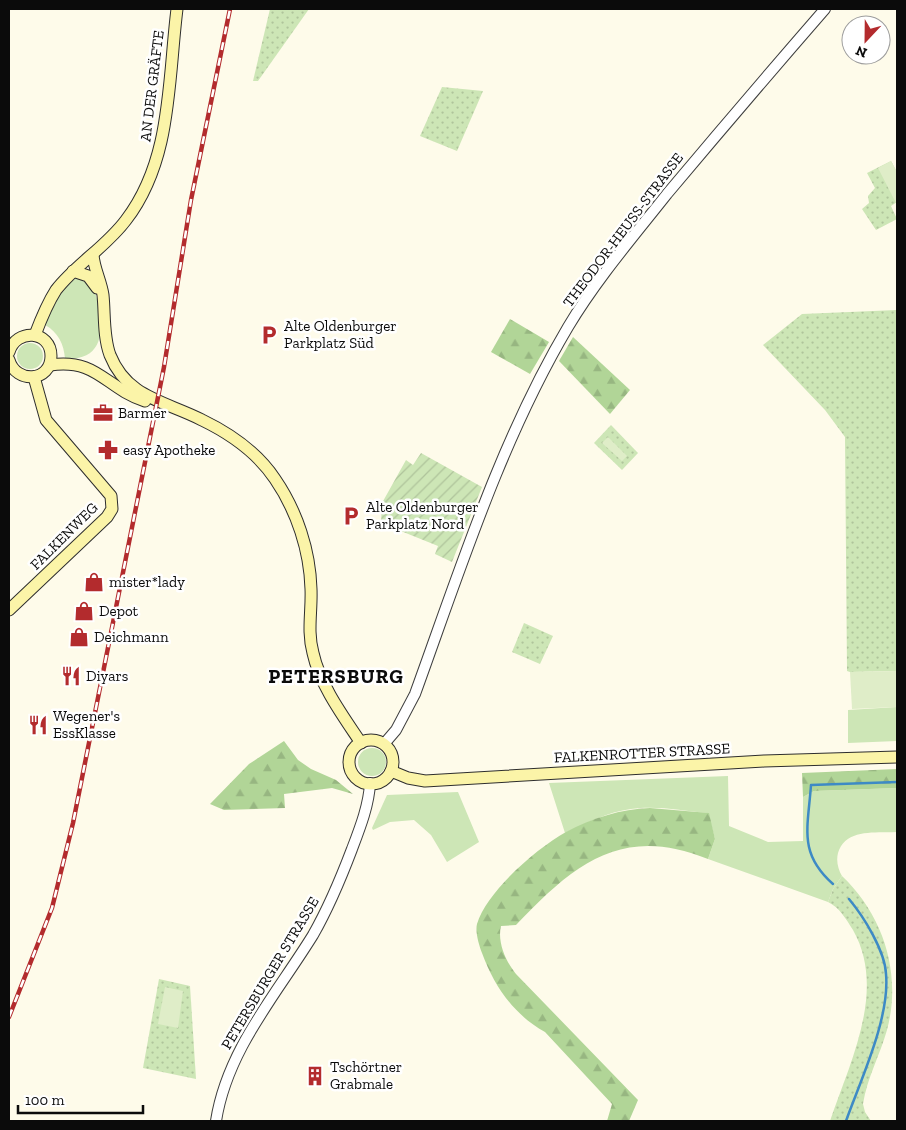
<svg xmlns="http://www.w3.org/2000/svg" width="906" height="1130" viewBox="0 0 906 1130" font-family="'Zilla Slab',serif">
<style>
.grass{fill:#cde6b6}
.forest{fill:url(#forest-firs)}
.park{fill:url(#park-dots)}
.garden{fill:url(#garden-furrows)}
.pitch{fill:#dfedc8}
.lines{fill:none;stroke-linecap:round;stroke-linejoin:round}
.stream{stroke:#3d8ac5;stroke-width:2.5}
.tertiary-casing{stroke:#3e3e3e;stroke-width:12}
.secondary-casing{stroke:#2d2d2d;stroke-width:13}
.tertiary{stroke:#fff;stroke-width:10}
.secondary{stroke:#fbf4a8;stroke-width:11}
.rail-casing{stroke:#b32b2d;stroke-width:4.5}
.rail{stroke:#fff;stroke-width:2.5;stroke-dasharray:8;stroke-linecap:butt}
.labels{text-anchor:middle;dominant-baseline:central;stroke-width:5;stroke-linejoin:round;paint-order:stroke}
.street-label{font-size:15px;fill:#0b0b0b;stroke:#fff}
.poi-label{font-size:15px;fill:#0b0b0b;stroke:#fff;text-anchor:start}
.district-label{font-size:20px;font-weight:bold;letter-spacing:1px;fill:#0b0b0b;stroke:#fff}
</style>
<defs>
<pattern id="forest-firs" width="22" height="20" patternUnits="userSpaceOnUse" patternTransform="scale(1.25)"><rect width="22" height="20" fill="#b1d597"/><path d="M5 1l3.5 6h-7zM16 11l3.5 6h-7z" fill="#97b681"/></pattern>
<pattern id="park-dots" width="8" height="8" patternUnits="userSpaceOnUse" patternTransform="scale(1.25)"><rect width="8" height="8" fill="#cde6b6"/><path d="M2 2h.1M6 6h.1" fill="none" stroke="#afc49b" stroke-width="1.8" stroke-linecap="round"/></pattern>
<pattern id="garden-furrows" width="10" height="10" patternUnits="userSpaceOnUse" patternTransform="scale(1.25)"><rect width="10" height="10" fill="#cde6b6"/><path d="M-1 1l2-2M0 10L10 0M9 11l2-2" fill="none" stroke="#afc49b"/></pattern>
</defs>
<rect width="100%" height="100%" fill="#fefbea"/>
<g class="grass">
<path d="M81 277C84 280 90 283 92 287 96 293 98 302 99 309 104 338 99 360 65 359 64 344 58 332 45 325 52 309 62 281 81 277Z"/>
<circle cx="30" cy="356" r="13"/>
<polygon points="897,707 897,741 848,743 848,710"/>
<circle cx="372" cy="762" r="14"/>
<path d="M728 776 729 826 768 842 803 841V797L814 791 897 788V832C877 833 845 828 838 853 836 861 838 869 842 876L833 889 828 902 708 859 715 839 708 813C683 811 656 805 631 809 608 812 586 823 565 833L549 783Z"/>
<polygon points="458,792 479,842 447,862 431,835 414,820 390,822 373,830 372,828 387,795"/>
</g>
<g class="forest">
<polygon points="510,319 549,342 530,374 491,352"/>
<polygon points="573,337 630,390 610,414 559,361"/>
<polygon points="284,741 298,760 311,769 336,780 353,794 332,788 284,794 285,808 224,810 210,804 249,764"/>
<polygon points="897,769 897,788 814,791 803,797 802,773"/>
<path d="M650 808 709 813 715 839 708 859C622 824 574 864 516 925L501 926C497 942 506 962 516 974L638 1100 629 1121H607L612 1104 545 1032C514 1015 494 986 482 953 479 945 475 932 477 924 487 891 537 848 566 832 592 818 621 809 650 808Z"/>
</g>
<g class="park">
<polygon points="270,9 309,9 258,81 253,81"/>
<polygon points="442,87 483,91 457,151 420,136"/>
<polygon points="891,161 897,172 897,202 891,206 897,219 876,230 862,209 869,203 868,196 875,188 867,173"/>
<polygon points="897,310 897,669 896,671 850,672 847,671 845,437 825,410 763,345 802,314"/>
<polygon points="611,425 638,453 622,470 594,443"/>
<polygon points="524,623 553,636 540,664 512,652"/>
<path d="M842 876C884 916 902 974 887 1030 880 1055 867 1078 863 1104L865 1112 871 1121H830C850 1062 887 990 853 930 846 919 840 908 828 902L833 889Z"/>
<polygon points="159,979 190,986 196,1079 143,1068"/>
</g>
<polygon class="garden" points="421,453 482,487 452,562 435,554 438,546 381,523 382,503 406,460 413,465"/>
<g class="pitch">
<polygon points="891,161 897,172 896,203 878,168"/>
<polygon points="608,437 627,456 622,461 602,443"/>
<polygon points="897,671 897,707 852,709 850,672"/>
<polygon points="165,987 183,991 178,1028 158,1024"/>
</g>
<g class="lines">
<g class="stream">
<path d="M833 884C798 853 808 828 811 785L897 782"/>
<path d="M846 1121C861 1079 890 1018 886 974 885 951 864 917 849 899"/>
</g>
<defs>
<g id="tertiary">
<path d="M384 744 396 730 415 694C460 570 501 440 568 327 596 280 633 237 667 194 719 132 772 70 825 9"/>
<path d="M216 1121C227 1050 276 995 313 935 329 907 341 878 352 849 360 828 369 805 370 783"/>
</g>
<g id="secondary">
<path d="M93 255C94 269 101 281 103 295 105 314 103 336 110 355 127 398 165 401 202 420 231 434 257 452 275 479 297 511 310 551 311 589 312 611 307 631 313 653 320 685 343 716 361 743"/>
<polyline points="73,271 88,276 97,288"/>
<path d="M35 335C41 319 47 304 56 290 76 264 106 247 126 220 172 160 168 81 177 9"/>
<path d="M9 352C16 328 51 330 51 356 51 382 16 384 9 360"/>
<path d="M50 365C98 358 105 388 145 401"/>
<polyline points="9,610 107,517 112,509 111,496 46,420 34,377"/>
<circle cx="371" cy="762" r="22"/>
<polyline points="391,771 408,778 425,781 764,761 897,757"/>
</g>
</defs>
<use href="#tertiary" class="tertiary-casing"/>
<use href="#secondary" class="secondary-casing"/>
<use href="#tertiary" class="tertiary"/>
<use href="#secondary" class="secondary"/>
<defs>
<polyline id="rail" points="9,1017 52,908 73,823 164,367 191,200 230,9"/>
</defs>
<use href="#rail" class="rail-casing"/>
<use href="#rail" class="rail"/>
</g>
<defs>
<symbol id="parking-bare" viewBox="-9 -9 18 18"><path d="M-3.5-5.5H1a3.5 3.5 0 0 1 0 7H-1V5.5H-3.5ZM-1-3.4V-.6H.8a1.4 1.4 0 0 0 0-2.8Z" fill="#b32b2d" stroke="#fff" stroke-width="2.5" paint-order="stroke"/></symbol>
<symbol id="office-bare" viewBox="-9 -9 18 18"><path d="M-6-3h4V-5.5h4V-3h4V5H-6ZM-1-4.5V-3h2v-1.5ZM-6 0V1H6V0Z" fill="#b32b2d" stroke="#fff" stroke-width="2.5" paint-order="stroke"/></symbol>
<symbol id="pharmacy-bare" viewBox="-9 -9 18 18"><path d="M-2-6h4v4h4v4h-4v4h-4v-4h-4v-4h4Z" fill="#b32b2d" stroke="#fff" stroke-width="2.5" paint-order="stroke"/></symbol>
<symbol id="shop-bare" viewBox="-9 -9 18 18"><path d="M-5-2.5h2.3a2.7 3.5 0 0 1 5.4 0H5L5.5 6h-11ZM-1.5-2.5h3a1.5 2.3 0 0 0-3 0Z" fill="#b32b2d" stroke="#fff" stroke-width="2.5" paint-order="stroke"/></symbol>
<symbol id="restaurant-bare" viewBox="-9 -9 18 18"><path d="M-5-6h1v4h1v-4h1v4h1v-4h1v5L-1.5 .5V6h-2V.5L-5-1ZM5-6V6H3V1.5H1.5Q1.5-4 5-6Z" fill="#b32b2d" stroke="#fff" stroke-width="2.5" paint-order="stroke"/></symbol>
<symbol id="building-bare" viewBox="-9 -9 18 18"><path d="M-4-6H4V6H1V3H-1V6H-4ZM-2.5-4.3h1.7v1.8h-1.7ZM.8-4.3h1.7v1.8H.8ZM-2.5-1h1.7V.8h-1.7ZM.8-1h1.7V.8H.8Z" fill="#b32b2d" stroke="#fff" stroke-width="2.5" paint-order="stroke"/></symbol>
</defs>
<g fill-rule="evenodd">
<use href="#parking-bare" x="255" y="321" width="28" height="28"/>
<use href="#office-bare" x="89" y="399" width="28" height="28"/>
<use href="#pharmacy-bare" x="94" y="436" width="28" height="28"/>
<use href="#parking-bare" x="337" y="502" width="28" height="28"/>
<use href="#shop-bare" x="80" y="568" width="28" height="28"/>
<use href="#shop-bare" x="70" y="597" width="28" height="28"/>
<use href="#shop-bare" x="65" y="623" width="28" height="28"/>
<use href="#restaurant-bare" x="57" y="662" width="28" height="28"/>
<use href="#restaurant-bare" x="24" y="711" width="28" height="28"/>
<use href="#building-bare" x="301" y="1062" width="28" height="28"/>
</g>
<g class="labels">
<g class="street-label">
<text transform="translate(152 86) rotate(-83)">AN DER GRÄFTE</text>
<text transform="translate(623 230) rotate(-53)">THEODOR-HEUSS-STRASSE</text>
<text transform="translate(64 536) rotate(-45)">FALKENWEG</text>
<text transform="translate(642 753) rotate(-3)">FALKENROTTER STRASSE</text>
<text transform="translate(270 973) rotate(-59)">PETERSBURGER STRASSE</text>
</g>
<g class="poi-label">
<text x="284" y="326">Alte Oldenburger<tspan x="284" dy="17">Parkplatz Süd</tspan></text>
<text x="118" y="413">Barmer</text>
<text x="123" y="450">easy Apotheke</text>
<text x="366" y="507">Alte Oldenburger<tspan x="366" dy="17">Parkplatz Nord</tspan></text>
<text x="109" y="582">mister*lady</text>
<text x="99" y="611">Depot</text>
<text x="94" y="637">Deichmann</text>
<text x="86" y="676">Diyars</text>
<text x="53" y="716">Wegener's<tspan x="53" dy="17">EssKlasse</tspan></text>
<text x="330" y="1067">Tschörtner<tspan x="330" dy="17">Grabmale</tspan></text>
</g>
<g class="district-label">
<text x="336" y="676">PETERSBURG</text>
</g>
</g>
<rect width="906" height="1130" fill="none" stroke="#0b0b0b" stroke-width="20"/>
<g transform="translate(866 40) rotate(202)"><circle r="24" fill="#ffffff" stroke="#9d9d9d"/>
<path d="M0-4L9 19L0 12L-9 19Z" fill="#b32b2d"/>
<text y="-8" font-size="14" font-weight="bold" text-anchor="middle" fill="#0b0b0b">N</text>
</g>
<path d="M18 1105v8h125v-8" fill="none" stroke="#0b0b0b" stroke-width="2.5"/>
<text x="25" y="1105" font-size="15" fill="#0b0b0b" stroke="#ffffff" stroke-width="4" paint-order="stroke">100 m</text>
</svg>
